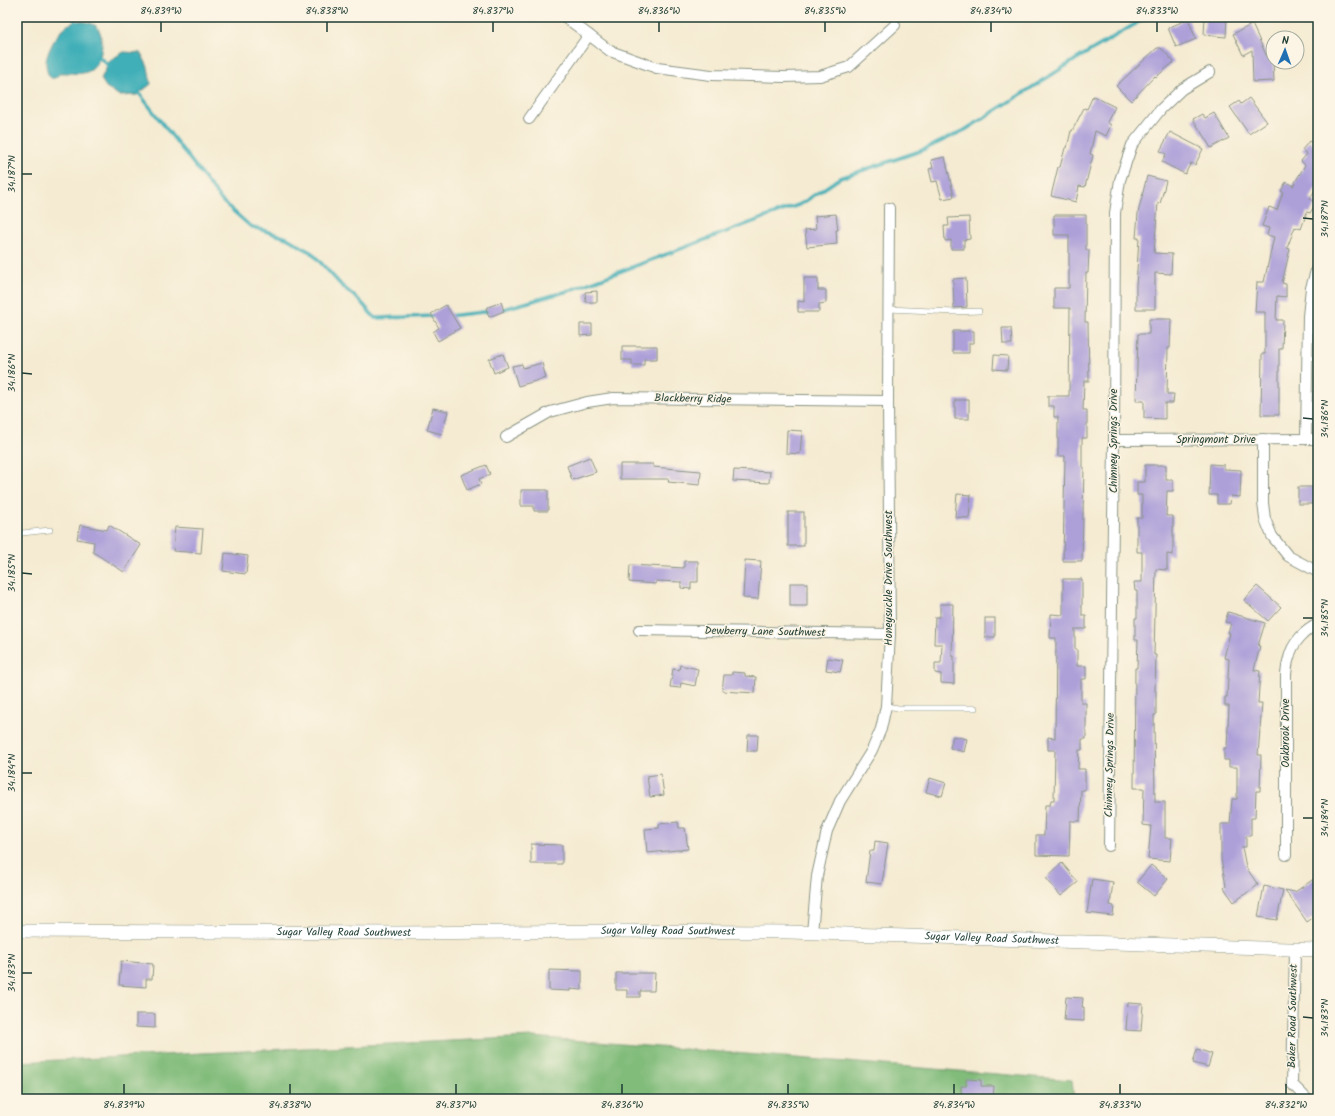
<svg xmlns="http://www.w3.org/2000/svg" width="1335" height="1116" viewBox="0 0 1335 1116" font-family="Kalam,sans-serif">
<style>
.forest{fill:#81bc7a;stroke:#507c57}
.water{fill:#3fafb8;stroke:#2f7676}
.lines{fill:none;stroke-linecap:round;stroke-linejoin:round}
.stream{stroke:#3fafb8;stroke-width:3.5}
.building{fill:#ada0d9}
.service-casing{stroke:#8a9483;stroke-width:6}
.minor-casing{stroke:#8a9483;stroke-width:12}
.tertiary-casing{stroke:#8a9483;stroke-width:14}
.service{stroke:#fff;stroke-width:5}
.minor{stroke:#fff;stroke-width:10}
.tertiary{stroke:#fff;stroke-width:13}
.ticks{fill:none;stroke:#1f3d34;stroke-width:1.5}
.labels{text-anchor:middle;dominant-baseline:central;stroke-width:3;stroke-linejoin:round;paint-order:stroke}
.street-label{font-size:11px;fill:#1f3d34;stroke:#fcf5e5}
.neatline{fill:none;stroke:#1f3d34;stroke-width:1.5}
.ticks-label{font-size:10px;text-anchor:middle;fill:#1f3d34}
</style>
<rect width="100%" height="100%" fill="#fcf5e5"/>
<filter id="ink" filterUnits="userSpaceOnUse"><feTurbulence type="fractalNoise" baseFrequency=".025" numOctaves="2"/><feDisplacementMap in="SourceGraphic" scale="8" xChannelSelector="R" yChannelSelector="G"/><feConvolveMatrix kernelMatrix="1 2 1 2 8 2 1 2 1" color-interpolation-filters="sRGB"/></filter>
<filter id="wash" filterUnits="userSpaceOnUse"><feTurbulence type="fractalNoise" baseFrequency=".012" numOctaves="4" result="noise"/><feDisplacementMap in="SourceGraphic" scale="16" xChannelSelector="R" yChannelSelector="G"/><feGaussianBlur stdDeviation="0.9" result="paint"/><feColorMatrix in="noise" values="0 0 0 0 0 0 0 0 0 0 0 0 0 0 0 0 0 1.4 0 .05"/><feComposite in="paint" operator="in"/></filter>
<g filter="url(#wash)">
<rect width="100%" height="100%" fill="#f5ebd2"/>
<polygon class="forest" points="533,1037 1072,1080 1074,1099 17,1099 17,1062"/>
<g class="water">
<path d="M79 21C85 22 92 22 97 27 106 38 102 62 91 70 83 76 69 72 60 73 50 86 46 72 46 62 47 51 59 28 70 24 73 22 76 22 79 21Z"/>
<polygon points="124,52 141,53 148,67 151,84 137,95 120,96 106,87 101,79 110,60"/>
</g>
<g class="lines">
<g class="stream">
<polyline points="74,17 76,22"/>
<polyline points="99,57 108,65"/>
<polyline points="139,93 222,201 250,226 287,238 312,253 341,285 360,301 375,318 436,316"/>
<polyline points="500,310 568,291 801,204 840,178 923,150 965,130 1075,60 1147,17"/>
<polyline points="448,316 492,311"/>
</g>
</g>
<g id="blocks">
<g class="building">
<polygon points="1205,17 1227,17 1226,37 1204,35"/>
<polygon points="1188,19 1196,39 1176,47 1168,28"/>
<polygon points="1251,22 1268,59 1273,59 1274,81 1253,82 1252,50 1243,55 1233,34 1251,25"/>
<polygon points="1157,48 1161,48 1174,62 1156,77 1155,76 1131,101 1116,86"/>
<polygon points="1093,96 1115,107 1107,122 1111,125 1106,136 1095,131 1090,154 1093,155 1085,187 1079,186 1076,202 1051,196 1058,167 1060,167 1065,148 1067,148 1071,131 1072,131 1084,108 1087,109"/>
<polygon points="1249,98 1267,122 1249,134 1230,107 1239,101 1241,104"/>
<polygon points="1214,113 1229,138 1211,148 1193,119 1202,114 1205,118"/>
<polygon points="1170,132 1203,149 1195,165 1191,163 1185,174 1162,162 1166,154 1160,151"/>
<polygon points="1309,141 1318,148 1318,184 1310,199 1316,203 1310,213 1307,212 1301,229 1295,227 1287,248 1290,249 1282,283 1286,284 1286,297 1277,296 1276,320 1283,320 1282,349 1279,349 1279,415 1261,415 1262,354 1265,354 1265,312 1255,312 1257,282 1264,282 1274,237 1267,235 1269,228 1262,226 1269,207 1277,210 1283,192 1281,191 1286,182 1293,186 1305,165 1301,161 1307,154 1302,150"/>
<polygon points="945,157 954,197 942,199 937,181 932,182 929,169 933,168 931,160"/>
<polygon points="1147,176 1166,181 1160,204 1158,203 1154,253 1172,254 1171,274 1155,273 1155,309 1136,309 1136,286 1139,238 1136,238 1138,213"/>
<polygon points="836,214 838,230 836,230 837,244 807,247 805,230 816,229 815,216"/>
<polygon points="1054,215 1086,215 1086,250 1089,250 1088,273 1086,273 1085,322 1088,322 1089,381 1084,381 1083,410 1087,410 1087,438 1082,438 1082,467 1084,467 1082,561 1063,561 1065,456 1058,456 1058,417 1054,417 1054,406 1048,406 1048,396 1069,396 1070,308 1054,308 1054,288 1069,288 1069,235 1054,235"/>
<polygon points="969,217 970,239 964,240 964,249 951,249 951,240 945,241 944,226 949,226 948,218"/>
<polygon points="804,278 818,278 818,290 826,290 826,303 819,304 819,312 798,312 798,301 804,302"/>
<polygon points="966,278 967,307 954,308 953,279"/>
<polygon points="597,291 597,302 586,302 585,292"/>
<polygon points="501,302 504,311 489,317 486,308"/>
<polygon points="446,305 460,328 438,341 433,332 439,328 431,314"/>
<polygon points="1149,319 1171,319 1170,348 1168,348 1167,394 1174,394 1173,403 1165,403 1165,419 1144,418 1144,401 1136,401 1138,334 1149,334"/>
<polygon points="580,324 592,324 592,335 580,336"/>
<polygon points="1002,328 1011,328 1012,344 1003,344"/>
<polygon points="953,331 974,331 974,343 969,343 969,353 953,353"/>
<polygon points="622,346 657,346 657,359 644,359 644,365 632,365 632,360 622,360"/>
<polygon points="503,354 508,367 494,373 489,359"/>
<polygon points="994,355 1008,356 1007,370 993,369"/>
<polygon points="542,363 546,378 518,386 512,366 522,364 523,368"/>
<rect x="955" y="400" width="14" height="19"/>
<polygon points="433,408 448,411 442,434 427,430"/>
<polygon points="787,430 802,431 800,454 786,453"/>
<polygon points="590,457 596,472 572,480 567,466"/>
<polygon points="620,464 653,464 653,467 701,471 700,485 668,482 669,479 620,479"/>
<polygon points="1210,464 1224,465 1224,469 1241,470 1240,497 1231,496 1230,504 1217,504 1217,495 1209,495"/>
<polygon points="486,465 490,474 479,479 481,484 467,490 461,475"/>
<polygon points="1145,465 1166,465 1166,480 1173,480 1173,491 1167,491 1166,516 1173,516 1173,555 1167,554 1167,570 1156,569 1154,655 1156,655 1155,691 1156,691 1156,715 1154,715 1155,802 1165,802 1165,838 1172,838 1170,861 1148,859 1151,826 1143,825 1144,788 1134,788 1135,668 1137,668 1138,640 1135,640 1135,618 1137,618 1137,591 1135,591 1134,582 1142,582 1142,552 1137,552 1137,518 1142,518 1142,495 1137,495 1137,482 1145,482"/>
<polygon points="734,470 770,472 769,483 733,481"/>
<rect x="1298" y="487" width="20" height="17"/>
<polygon points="521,490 548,490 548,511 534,511 534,506 521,506"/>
<polygon points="957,494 971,495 969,518 955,517"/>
<rect x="788" y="512" width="16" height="34"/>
<polygon points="80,525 107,530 109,525 141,545 124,572 93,552 94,542 77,539"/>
<polygon points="175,527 203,529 201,553 173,551"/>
<polygon points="225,553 248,556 246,574 223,571"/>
<polygon points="745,560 761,561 758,599 743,598"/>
<polygon points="684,561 698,561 698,582 691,582 691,589 681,588 681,582 656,581 656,584 629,582 630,565 684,568"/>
<polygon points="1063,579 1082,579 1082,615 1086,615 1086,629 1075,629 1075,649 1077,649 1077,666 1086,666 1086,679 1081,679 1081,703 1086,703 1086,739 1082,739 1082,750 1079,750 1078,769 1085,769 1085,790 1081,790 1080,821 1070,821 1069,856 1036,855 1036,835 1044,835 1045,805 1050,805 1051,800 1054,800 1055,750 1048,750 1048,737 1055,738 1056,638 1050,638 1051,614 1063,615"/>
<rect x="790" y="583" width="17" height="23"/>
<polygon points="1257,586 1281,607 1268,621 1244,600"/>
<polygon points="940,604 953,604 952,656 954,656 954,684 941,683 941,674 935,673 935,663 941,663 942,644 934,644 935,617 940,617"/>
<polygon points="1228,612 1265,623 1258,646 1260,646 1254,670 1260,671 1258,703 1262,703 1258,755 1261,755 1260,791 1256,791 1255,818 1251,818 1251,836 1246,836 1246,847 1242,847 1246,867 1258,885 1234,902 1224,888 1226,886 1221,859 1221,824 1230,824 1232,799 1237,799 1237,767 1229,767 1229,760 1224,760 1224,748 1227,748 1229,706 1225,706 1225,697 1227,697 1229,659 1224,658 1230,633 1228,633 1231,623 1225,622"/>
<rect x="985" y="618" width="10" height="19"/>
<polygon points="828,658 843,660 840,672 826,670"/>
<polygon points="680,665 698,669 695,686 681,683 680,688 670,687 673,669 679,670"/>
<polygon points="732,672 745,673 745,676 756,677 755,693 722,691 724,675 732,675"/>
<polygon points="748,735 758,735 757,751 747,751"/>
<polygon points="953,736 967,739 964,752 950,748"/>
<polygon points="661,774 664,795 650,797 647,776"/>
<polygon points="930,778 946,783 942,796 926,792"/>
<polygon points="678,822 679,828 685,828 688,849 647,853 645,829 659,828 659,824"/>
<polygon points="875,841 888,843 882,884 866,882 870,851 874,851"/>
<polygon points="531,844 562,845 562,864 531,864"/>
<polygon points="1062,863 1078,882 1061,896 1046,878"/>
<polygon points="1151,865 1168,879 1154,896 1137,882"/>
<polygon points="1318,876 1318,914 1307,922 1285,890 1295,892"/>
<polygon points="1092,879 1113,882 1110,905 1114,906 1113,916 1087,913"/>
<polygon points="1264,886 1283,890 1277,920 1258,917"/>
<polygon points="121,961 153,964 152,979 146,979 146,987 119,985"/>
<polygon points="549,970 582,971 582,990 570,989 570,991 549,990"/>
<polygon points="616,973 655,973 654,991 640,991 640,997 627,997 627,990 616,990"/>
<polygon points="1066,997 1083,998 1082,1007 1084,1007 1084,1021 1064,1020"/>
<polygon points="1128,1003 1143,1004 1141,1031 1126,1030"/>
<polygon points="136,1014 155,1014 155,1028 136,1027"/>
<polygon points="1197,1049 1212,1054 1208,1067 1193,1063"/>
<polygon points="966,1079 981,1080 981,1086 994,1086 993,1099 961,1099 961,1086 966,1086"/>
</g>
</g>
</g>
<g filter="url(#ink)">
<use href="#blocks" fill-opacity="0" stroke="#8a9483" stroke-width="1"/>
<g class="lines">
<defs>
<g id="service">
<polyline points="888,309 955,312 979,311"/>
<polyline points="17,537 22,533 50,530"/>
<polyline points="886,706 898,708 975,708"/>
</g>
<g id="minor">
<polyline points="565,17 610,51 657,68 711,75 784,77 820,76 849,67 895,25"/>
<polyline points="529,119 589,35"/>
<polyline points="506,437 550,412 587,402 613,398 888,401"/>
<polyline points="1263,439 1263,503 1265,519 1272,536 1288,556 1318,572"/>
<polyline points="1306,439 1308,316 1311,288 1318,264"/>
<polyline points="1114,440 1318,439"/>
<polyline points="639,630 890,634"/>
<polyline points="1109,846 1114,440 1115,213 1120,180 1132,145 1161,109 1182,89 1210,72"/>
<path d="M1286 855V674C1287 668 1287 663 1289 658 1292 643 1305 630 1318 624"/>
<polyline points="812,933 817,876 827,831 840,801 872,750 881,729 886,706 890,634 888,401 889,208"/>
<polyline points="1295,950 1292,1084 1307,1099"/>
</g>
<g id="tertiary">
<path id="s1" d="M17 931 397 933 616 931 790 932 1318 950"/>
</g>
</defs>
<use href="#service" class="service-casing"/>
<use href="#minor" class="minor-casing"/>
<use href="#tertiary" class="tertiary-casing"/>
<use href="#service" class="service"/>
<use href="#minor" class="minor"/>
<use href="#tertiary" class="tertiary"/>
</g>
</g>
<path class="ticks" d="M161 32V22M327 32V22M493 32V22M659 32V22M825 32V22M991 32V22M1157 32V22M22 174H32M1303 218 1313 219M22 373 32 374M1303 418 1313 419M22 573 32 574M1303 618H1313M22 773H32M1303 818H1313M22 973H32M1303 1017 1313 1018M124 1094V1084M290 1094V1084M456 1094V1084M622 1094V1084M788 1094V1084M954 1094V1084M1120 1094V1084M1286 1094V1084"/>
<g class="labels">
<g class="street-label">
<text transform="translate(693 399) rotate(1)">Blackberry Ridge</text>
<text x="1216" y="440">Springmont Drive</text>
<text transform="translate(1114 441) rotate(-90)">Chimney Springs Drive</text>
<text transform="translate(889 578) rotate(-90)">Honeysuckle Drive Southwest</text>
<text transform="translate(765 632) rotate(1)">Dewberry Lane Southwest</text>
<text transform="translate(1286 733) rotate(-90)">Oakbrook Drive</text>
<text transform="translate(1110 765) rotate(-89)">Chimney Springs Drive</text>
<text stroke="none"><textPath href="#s1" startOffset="651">Sugar Valley Road Southwest</textPath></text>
<text stroke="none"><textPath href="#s1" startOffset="327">Sugar Valley Road Southwest</textPath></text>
<text stroke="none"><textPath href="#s1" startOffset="975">Sugar Valley Road Southwest</textPath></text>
<text transform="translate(1293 1016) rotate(-89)">Baker Road Southwest</text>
</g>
</g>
<rect width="1335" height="1116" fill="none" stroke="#fcf5e5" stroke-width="44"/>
<g transform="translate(1285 50) rotate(2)"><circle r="19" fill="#fcf5e5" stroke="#a4ab9e"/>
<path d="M0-3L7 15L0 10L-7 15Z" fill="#1f6fb2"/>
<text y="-6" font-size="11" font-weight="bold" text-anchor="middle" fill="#1f3d34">N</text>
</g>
<rect x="22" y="22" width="1291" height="1072" class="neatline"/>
<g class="ticks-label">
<text x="161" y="14">84.839°W</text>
<text x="327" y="14">84.838°W</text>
<text x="493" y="14">84.837°W</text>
<text x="659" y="14">84.836°W</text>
<text x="825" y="14">84.835°W</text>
<text x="991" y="14">84.834°W</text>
<text x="1157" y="14">84.833°W</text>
<text transform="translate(11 174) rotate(-90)" y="4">34.187°N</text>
<text transform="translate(1324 219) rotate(-90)" y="4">34.187°N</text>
<text transform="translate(11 373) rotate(-90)" y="4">34.186°N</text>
<text transform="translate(1324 419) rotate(-90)" y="4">34.186°N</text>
<text transform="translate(11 573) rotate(-90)" y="4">34.185°N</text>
<text transform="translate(1324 618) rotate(-90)" y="4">34.185°N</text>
<text transform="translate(11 773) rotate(-90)" y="4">34.184°N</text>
<text transform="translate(1324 818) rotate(-90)" y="4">34.184°N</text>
<text transform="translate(11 973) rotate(-90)" y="4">34.183°N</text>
<text transform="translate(1324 1018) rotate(-90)" y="4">34.183°N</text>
<text x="124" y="1108">84.839°W</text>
<text x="290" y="1108">84.838°W</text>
<text x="456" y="1108">84.837°W</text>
<text x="622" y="1108">84.836°W</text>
<text x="788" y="1108">84.835°W</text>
<text x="954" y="1108">84.834°W</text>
<text x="1120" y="1108">84.833°W</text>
<text x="1286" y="1108">84.832°W</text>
</g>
</svg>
